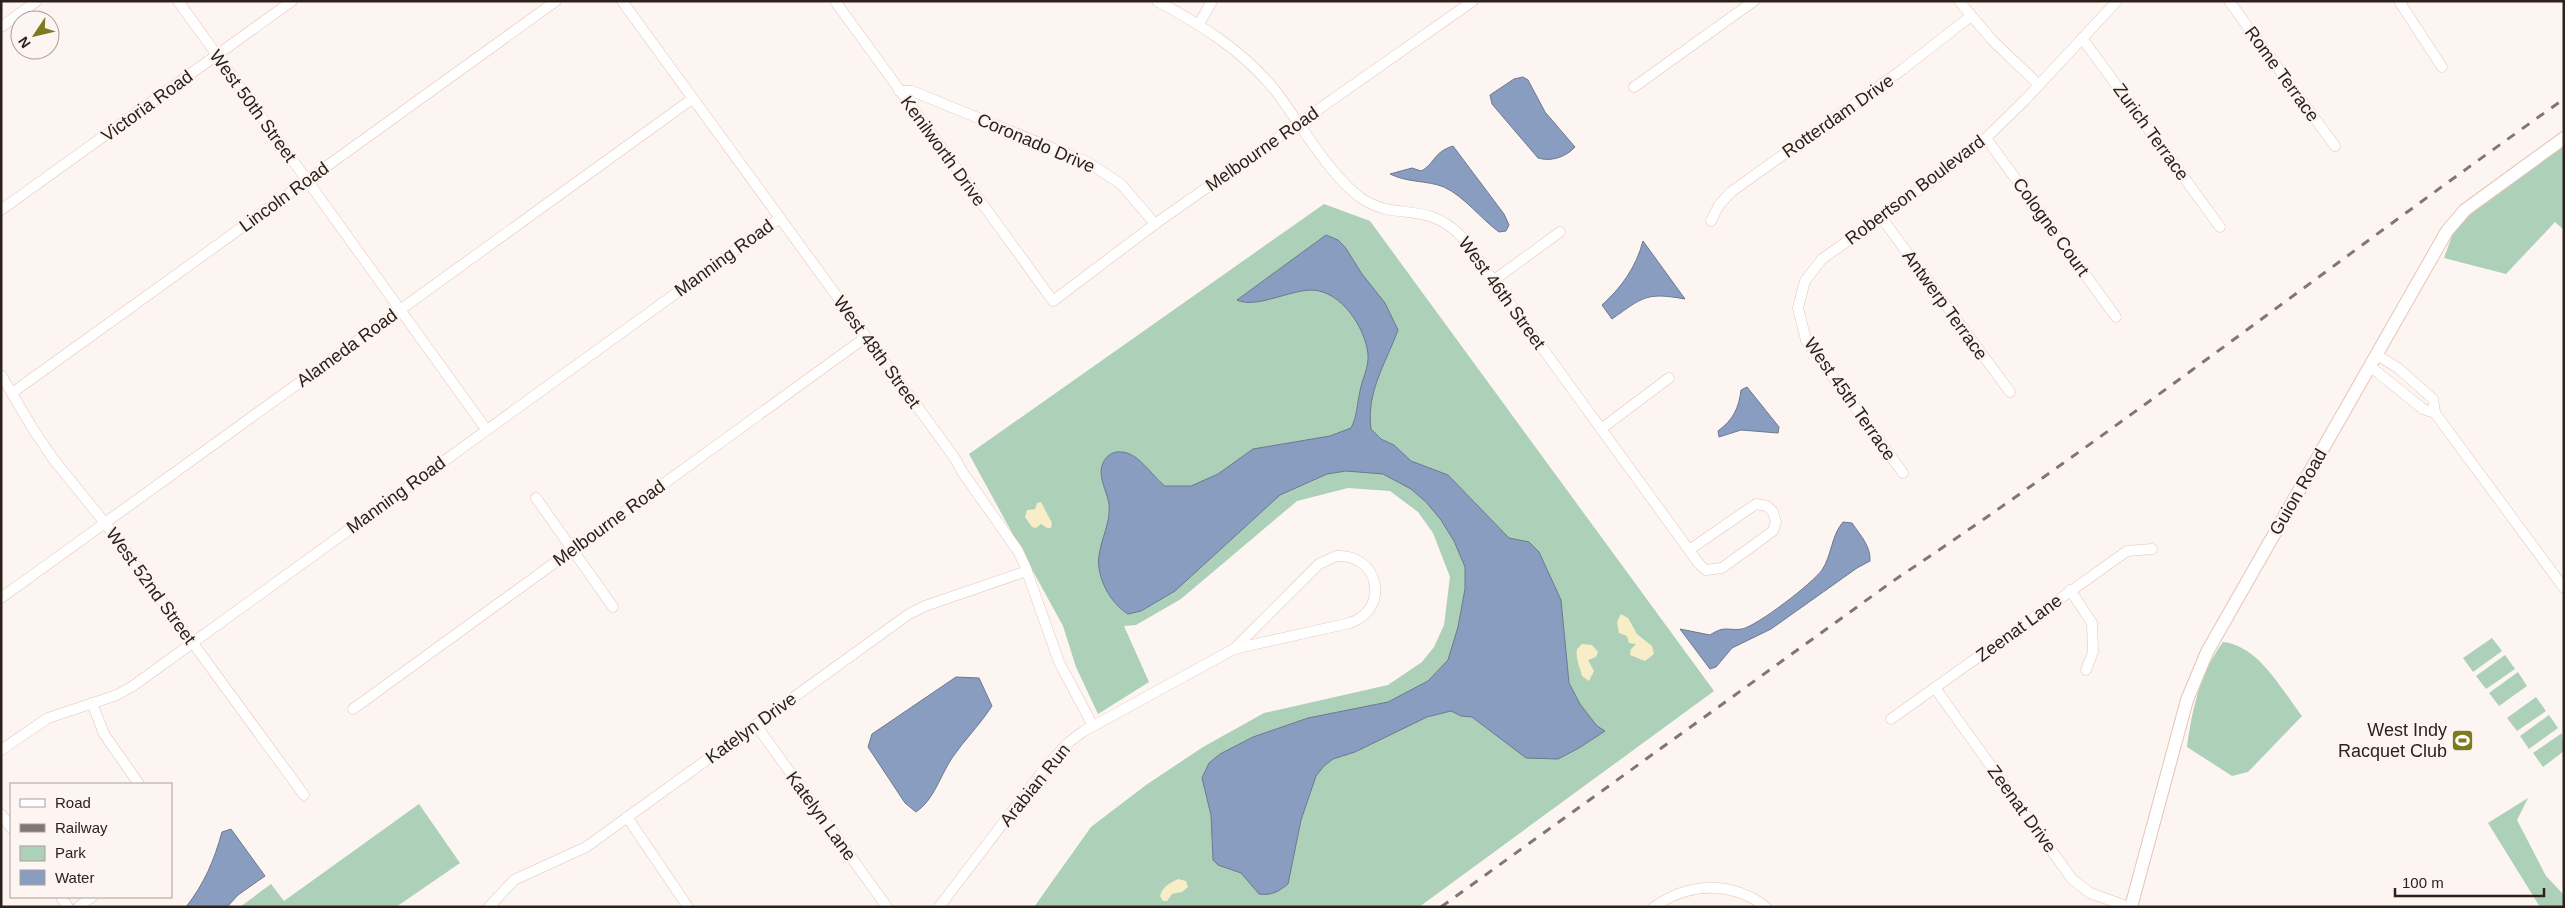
<svg xmlns="http://www.w3.org/2000/svg" width="2565" height="908" viewBox="0 0 2565 908" font-family="Arial,sans-serif">
<style>
.green{fill:#acd0b8}
.sand{fill:#f7edc7}
.water{fill:#899dc1;stroke:#6e788f}
.lines{fill:none;stroke-linecap:round;stroke-linejoin:round}
.minor-casing{stroke:#e7c4b4;stroke-width:11}
.tertiary-casing{stroke:#e7c4b4;stroke-width:14}
.minor{stroke:#fff;stroke-width:10}
.tertiary{stroke:#fff;stroke-width:12}
.rail{stroke:#817772;stroke-width:3;stroke-dasharray:9 9;stroke-linecap:butt}
.labels{text-anchor:middle;dominant-baseline:central;stroke-width:5;stroke-linejoin:round;paint-order:stroke}
.street-label{font-size:18px;fill:#2e211b;stroke:#fcf5f1}
.poi-label{font-size:18px;fill:#2e211b;stroke:#fcf5f1;text-anchor:end}
</style>
<rect width="100%" height="100%" fill="#fcf5f1"/>
<g class="green">
<polygon points="2564,138 2564,230 2555,222 2506,274 2444,258 2459,217"/>
<polygon points="1324,204 1370,221 1714,691 1419,907 1034,907 1091,827 1146,785 1203,747 1264,713 1388,685 1422,662 1434,647 1444,625 1450,577 1433,533 1418,512 1390,491 1348,488 1297,501 1181,599 1136,625 1124,626 1149,682 1098,714 1076,667 1063,626 969,454"/>
<polygon points="2492,638 2502,651 2473,672 2463,658"/>
<path d="M2223 642C2259 646 2281 689 2302 716L2248 772 2232 776 2187 747C2192 710 2200 673 2223 642Z"/>
<polygon points="2505,655 2515,669 2486,689 2476,676"/>
<polygon points="2518,672 2527,686 2499,706 2489,693"/>
<polygon points="2536,697 2546,711 2517,731 2507,718"/>
<polygon points="2549,715 2558,728 2529,749 2520,736"/>
<polygon points="2562,733 2564,751 2543,767 2533,753"/>
<polygon points="2528,798 2517,820 2546,876 2564,895 2564,907 2540,907 2488,823"/>
<polygon points="419,804 460,863 396,907 240,907 271,884 284,901"/>
</g>
<g class="sand">
<polygon points="1041,502 1052,523 1051,528 1047,528 1041,524 1036,528 1032,527 1025,517 1027,510 1035,509 1037,503"/>
<polygon points="1621,614 1628,618 1637,634 1652,646 1654,654 1645,661 1630,655 1631,649 1636,644 1629,643 1627,636 1619,633 1617,622"/>
<path d="M1582 644 1592 645 1598 652 1596 657 1588 660 1594 671 1589 681 1582 676C1580 667 1575 658 1577 649Z"/>
<path d="M1178 879 1186 881 1188 887 1182 892 1172 894 1167 901H1163L1160 896C1163 886 1170 883 1178 879Z"/>
</g>
<g class="water">
<path d="M1523 77 1528 80 1545 112 1575 147C1566 157 1551 162 1538 158L1492 104 1490 95 1514 79Z"/>
<path d="M1453 146 1504 214 1509 225 1506 231 1499 232C1480 218 1465 197 1444 187 1426 180 1408 183 1390 174L1412 168 1421 171C1435 164 1433 152 1453 146Z"/>
<path d="M1326 235 1338 240 1345 247 1362 274 1385 303 1398 330C1386 363 1366 392 1371 429L1381 439 1394 445 1411 461 1448 475 1509 538 1529 542 1539 552 1561 600 1569 683 1580 704 1597 726 1605 731 1579 748 1558 759 1526 758 1472 717 1461 716 1451 711 1427 717 1355 752 1333 759 1324 766 1316 776 1301 820 1288 884C1279 891 1272 896 1259 894L1241 873 1218 865 1213 860 1211 815 1202 778 1209 763 1220 754 1253 737 1308 718 1388 702 1428 681 1448 660 1458 627 1465 589V567L1454 541 1441 520 1426 502 1411 489 1383 474 1346 471 1327 474 1280 495 1175 591 1141 611 1128 614C1110 603 1096 577 1099 556 1101 538 1111 523 1109 504 1107 491 1097 476 1103 463 1106 456 1113 451 1121 452 1138 452 1152 476 1165 486H1191L1218 474 1253 449 1330 436 1351 428C1357 417 1357 404 1360 391 1362 379 1369 368 1368 354 1365 327 1341 291 1312 290 1289 290 1256 309 1237 300Z"/>
<path d="M1643 241 1685 299C1646 292 1643 297 1612 319L1602 305C1622 287 1636 267 1643 241Z"/>
<path d="M1747 387 1779 427 1778 433 1741 430 1719 437 1718 431C1733 420 1739 408 1741 390Z"/>
<path d="M1843 522 1852 523C1860 535 1871 546 1870 561L1857 568 1771 629 1732 648 1716 667 1710 669 1680 629 1710 635C1725 625 1727 631 1742 629 1757 626 1813 583 1822 570 1832 555 1831 536 1843 522Z"/>
<path d="M956 677 979 678 992 706C980 725 964 740 952 758 940 776 934 800 916 812L905 803 868 747 872 734Z"/>
<path d="M231 829 265 876 238 895 227 907H186C204 884 214 861 222 832Z"/>
</g>
<g class="lines">
<defs>
<g id="minor">
<polyline points="178,1 486,429"/>
<polyline points="622,1 954,457 963,473 1018,551 1025,566 1059,662 1093,726"/>
<polyline points="835,1 1053,301 1155,224 1473,1"/>
<path d="M1157 1C1200 24 1242 50 1274 89 1299 121 1329 175 1361 198 1396 222 1426 200 1461 236L1689 550"/>
<polyline points="1959,1 1992,40 2039,85"/>
<polyline points="2229,1 2335,146"/>
<polyline points="2399,1 2442,67"/>
<polyline points="1199,24 1212,1"/>
<polyline points="1,27 37,1"/>
<polyline points="2082,38 2220,227"/>
<polyline points="1634,87 1754,1"/>
<polyline points="899,91 912,91 1089,163 1121,184 1155,224"/>
<polyline points="1986,138 2116,317"/>
<polyline points="1,210 292,1"/>
<polyline points="1881,217 2010,392"/>
<polyline points="1711,221 1719,205 1731,192 1903,69 1971,16"/>
<polyline points="1494,280 1560,232"/>
<polyline points="2377,355 2398,368 2433,399 2435,413"/>
<polyline points="2371,367 2423,409 2435,413 2564,588"/>
<polyline points="1,375 33,429 54,460 105,523 304,795"/>
<polyline points="12,393 556,1"/>
<polyline points="1601,429 1669,378"/>
<polyline points="1903,473 1806,340 1798,308 1805,281 1822,259 1932,181 1986,138 2025,100 2117,1"/>
<polyline points="536,498 613,607"/>
<polygon points="1756,504 1767,506 1773,512 1776,522 1773,531 1722,568 1706,570 1699,564 1689,550"/>
<path d="M1336 556C1379 553 1391 609 1350 623L1234 649 1319 564Z"/>
<polyline points="2070,590 2092,623 2093,652 2086,670"/>
<polyline points="1,598 692,99"/>
<polyline points="1935,688 2072,879 2090,893 2129,907"/>
<polyline points="92,703 104,734 139,784"/>
<polyline points="353,709 866,337"/>
<polyline points="1891,719 2127,551 2152,549"/>
<polyline points="756,725 887,907"/>
<polyline points="1,750 48,718 117,695 133,686 780,218"/>
<polyline points="1,814 11,828"/>
<polyline points="627,817 688,907"/>
<polyline points="61,897 68,907"/>
<polyline points="78,907 92,897"/>
<polyline points="489,907 514,880 586,847 909,614 925,606 1027,571"/>
<polyline points="939,907 1049,763 1069,742 1084,731 1234,649"/>
<path d="M1654 907C1689 882 1731 881 1766 907"/>
</g>
<polyline id="tertiary" points="2131,907 2187,700 2207,652 2447,231 2465,210 2564,138"/>
</defs>
<use href="#minor" class="minor-casing"/>
<use href="#tertiary" class="tertiary-casing"/>
<use href="#minor" class="minor"/>
<use href="#tertiary" class="tertiary"/>
<path class="rail" d="M1441 907 1893 581C2122 428 2339 258 2564 99"/>
</g>
<defs>
<symbol id="stadium-square" viewBox="-11 -11 22 22"><rect x="-9" y="-9" width="18" height="18" rx="4" fill="#7d7a20" stroke="#fcf5f1"/><path d="M0-5a6.5 5 0 1 0 0 10a6.5 5 0 1 0 0-10ZM-3.5-1.8h7v3.6h-7Z" fill="#fff"/></symbol>
</defs>
<g fill-rule="evenodd">
<use href="#stadium-square" x="2450" y="728" width="25" height="25"/>
</g>
<g class="labels">
<g class="street-label">
<text transform="translate(2282 74) rotate(54)">Rome Terrace</text>
<text transform="translate(147 106) rotate(-36)">Victoria Road</text>
<text transform="translate(253 106) rotate(54)">West 50th Street</text>
<text transform="translate(1838 116) rotate(-35)">Rotterdam Drive</text>
<text transform="translate(2151 132) rotate(54)">Zurich Terrace</text>
<text transform="translate(1036 143) rotate(23)">Coronado Drive</text>
<text transform="translate(1262 149) rotate(-35)">Melbourne Road</text>
<text transform="translate(943 151) rotate(54)">Kenilworth Drive</text>
<text transform="translate(1915 190) rotate(-37)">Robertson Boulevard</text>
<text transform="translate(284 197) rotate(-36)">Lincoln Road</text>
<text transform="translate(2051 227) rotate(54)">Cologne Court</text>
<text transform="translate(724 258) rotate(-36)">Manning Road</text>
<text transform="translate(1502 293) rotate(54)">West 46th Street</text>
<text transform="translate(1945 305) rotate(54)">Antwerp Terrace</text>
<text transform="translate(347 348) rotate(-36)">Alameda Road</text>
<text transform="translate(877 352) rotate(54)">West 48th Street</text>
<text transform="translate(1850 399) rotate(55)">West 45th Terrace</text>
<text transform="translate(2298 492) rotate(-60)">Guion Road</text>
<text transform="translate(396 495) rotate(-36)">Manning Road</text>
<text transform="translate(609 523) rotate(-36)">Melbourne Road</text>
<text transform="translate(151 586) rotate(54)">West 52nd Street</text>
<text transform="translate(2019 628) rotate(-36)">Zeenat Lane</text>
<text transform="translate(751 728) rotate(-36)">Katelyn Drive</text>
<text transform="translate(1035 785) rotate(-51)">Arabian Run</text>
<text transform="translate(2022 809) rotate(54)">Zeenat Drive</text>
<text transform="translate(821 816) rotate(54)">Katelyn Lane</text>
</g>
<g class="poi-label">
<text x="2447" y="730">West Indy<tspan x="2447" dy="21">Racquet Club</tspan></text>
</g>
</g>
<rect width="2565" height="908" fill="none" stroke="#2e211b" stroke-width="5"/>
<rect x="10" y="783" width="162" height="115" fill="#fcf5f1" stroke="#aaa09b"/>
<rect x="20" y="799" width="25" height="8" fill="#ffffff" stroke="#aaa09b"/>
<text x="55" y="808" font-size="15" fill="#2e211b">Road</text>
<rect x="20" y="824" width="25" height="8" fill="#817772" stroke="#aaa09b"/>
<text x="55" y="833" font-size="15" fill="#2e211b">Railway</text>
<rect x="20" y="846" width="25" height="15" fill="#acd0b8" stroke="#aaa09b"/>
<text x="55" y="858" font-size="15" fill="#2e211b">Park</text>
<rect x="20" y="870" width="25" height="15" fill="#899dc1" stroke="#aaa09b"/>
<text x="55" y="883" font-size="15" fill="#2e211b">Water</text>
<g transform="translate(35 35) rotate(235)"><circle r="24" fill="#fcf5f1" stroke="#aaa09b"/>
<path d="M0-4L9 19L0 12L-9 19Z" fill="#7d7a20"/>
<text y="-8" font-size="14" font-weight="bold" text-anchor="middle" fill="#2e211b">N</text>
</g>
<path d="M2395 888v8h149v-8" fill="none" stroke="#2e211b" stroke-width="2.5"/>
<text x="2402" y="888" font-size="15" fill="#2e211b" stroke="#fcf5f1" stroke-width="4" paint-order="stroke">100 m</text>
</svg>
